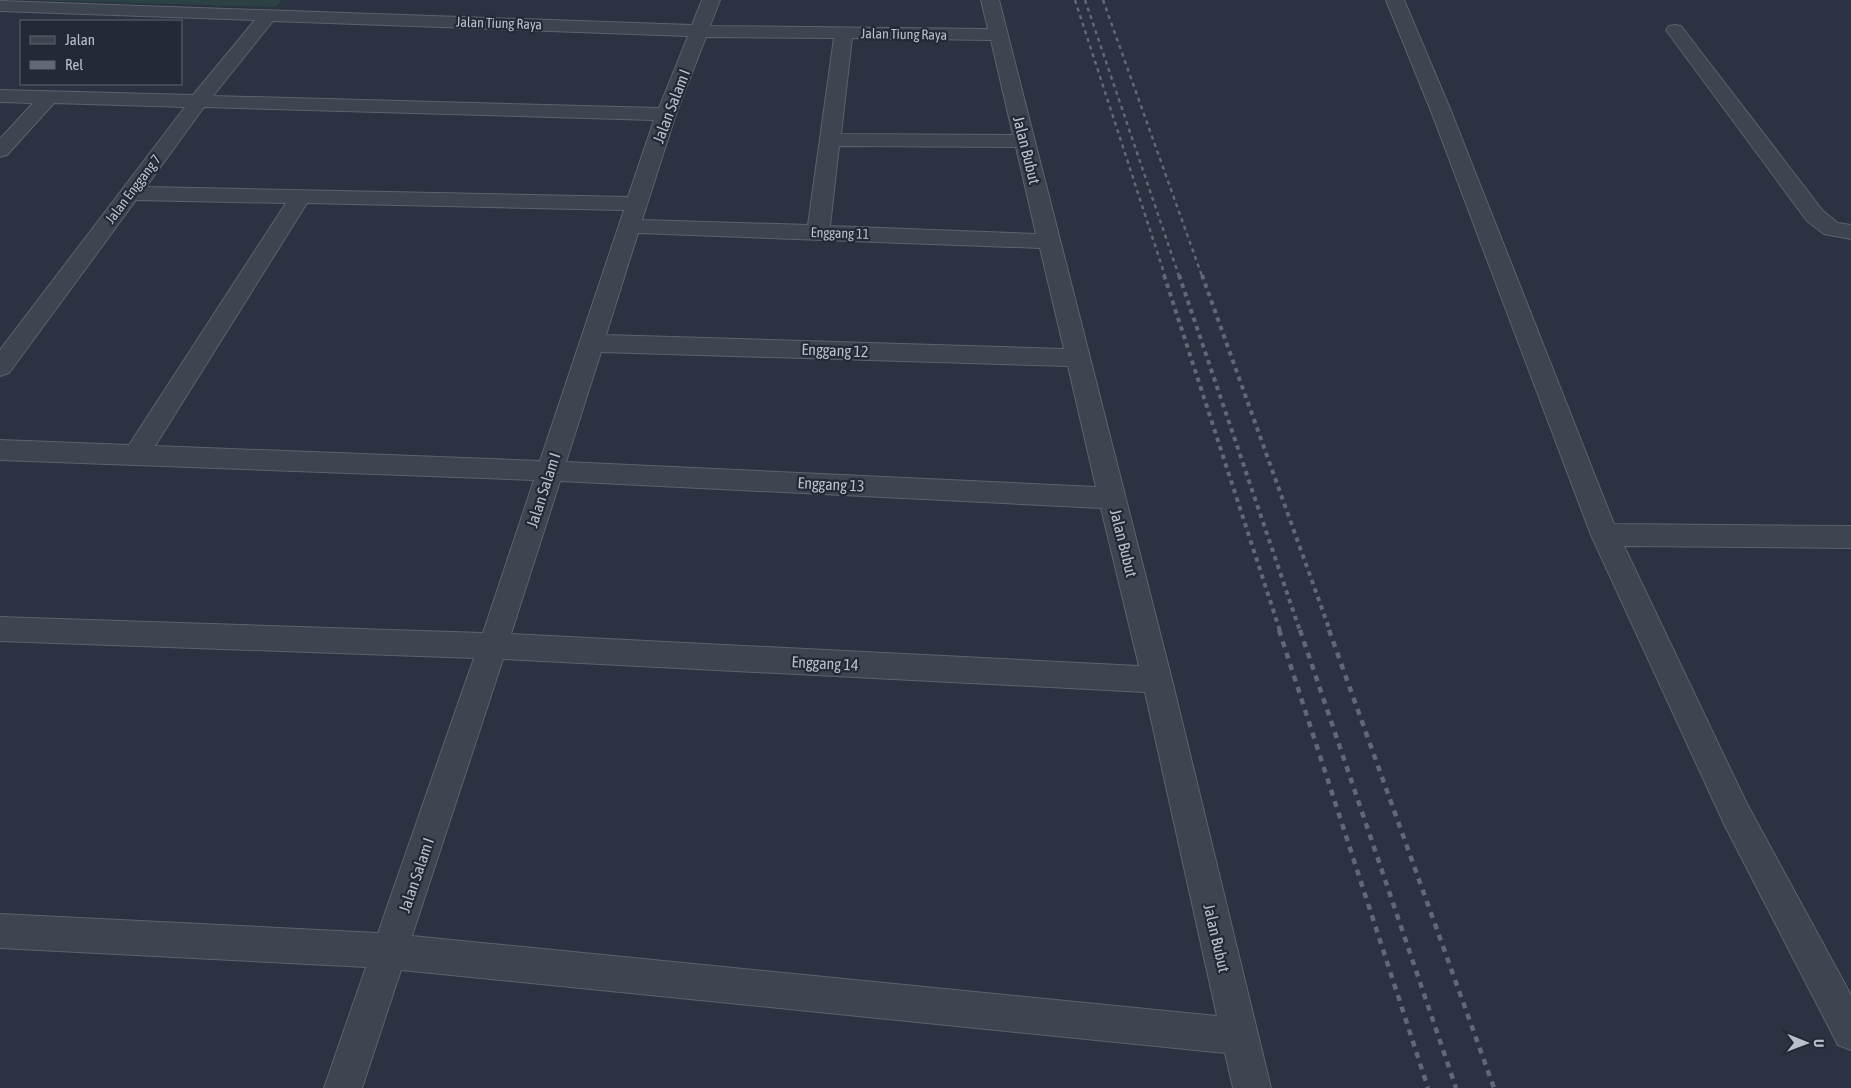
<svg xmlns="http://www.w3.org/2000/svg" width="1851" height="1088" viewBox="0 0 1851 1088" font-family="'Asap Condensed',sans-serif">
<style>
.green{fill:#2c4143}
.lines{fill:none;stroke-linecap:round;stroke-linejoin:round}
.minor-casing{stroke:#5b636e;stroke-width:2}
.minor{fill:#3d4551;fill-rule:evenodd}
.rail-far2{stroke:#5f6977;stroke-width:2.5;stroke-dasharray:4 4;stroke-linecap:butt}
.rail-far1{stroke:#5f6977;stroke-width:4;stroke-dasharray:4.5 4.5;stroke-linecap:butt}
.rail{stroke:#5f6977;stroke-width:4.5;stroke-dasharray:6 6;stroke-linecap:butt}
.labels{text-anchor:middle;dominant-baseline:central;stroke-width:4.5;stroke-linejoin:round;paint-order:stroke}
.far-street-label{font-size:14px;fill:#bac0cb;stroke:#212a36}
.street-label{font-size:16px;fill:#bac0cb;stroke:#212a36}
</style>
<rect width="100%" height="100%" fill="#293341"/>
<polygon class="green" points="28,0 282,0 276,7"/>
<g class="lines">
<defs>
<g id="minor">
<path d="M702 0H720L710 26 988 29 981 0H999L1172 680 1271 1088H1233L1225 1053 401 970 362 1088H324L366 967 0 948V914L378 933 474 658 0 641V617L483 633 534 480 0 460V440L129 445 286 203 136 200 9 373 0 376V350L185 107 54 103 7 155 0 157V139L33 103 0 102V90L193 95 255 20 0 11V1L692 25ZM273 21 688 36 659 108 213 96ZM706 37 834 38 808 225 642 220 676 114ZM852 38 991 40 1013 135 841 134ZM204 107 654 120 628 197 146 187ZM839 146 1016 147 1036 234 830 226ZM307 203 624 210 540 461 155 446ZM638 233 1040 248 1064 349 606 335ZM601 352 1068 366 1096 487 566 462ZM560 481 1101 508 1139 666 511 634ZM503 659 1145 692 1217 1016 412 936Z"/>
<polygon points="1386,0 1404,0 1451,111 1614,524 1851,526 1851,548 1624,546 1747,804 1851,995 1851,1050 1838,1045 1725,826 1591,535 1431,111"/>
<polygon points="1675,25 1681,26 1823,211 1838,223 1851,225 1851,239 1824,234 1807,221 1666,30 1669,26"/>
</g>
</defs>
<use href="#minor" class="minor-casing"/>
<use href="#minor" class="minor"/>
<g class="rail-far2">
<polyline points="1075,0 1165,276"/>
<polyline points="1085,0 1179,276"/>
<polyline points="1103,0 1202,276"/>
</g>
<g class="rail-far1">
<polyline points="1164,275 1280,631"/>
<polyline points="1179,275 1300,631"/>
<polyline points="1202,275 1330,631"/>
</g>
<g class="rail">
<polyline points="1279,630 1428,1088"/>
<polyline points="1300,630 1456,1088"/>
<polyline points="1329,630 1494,1088"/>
</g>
</g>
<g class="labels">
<g class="far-street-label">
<text transform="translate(499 23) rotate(2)">Jalan Tiung Raya</text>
<text transform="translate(904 34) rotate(1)">Jalan Tiung Raya</text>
<text transform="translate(133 189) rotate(-53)">Jalan Enggang 7</text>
<text transform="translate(840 233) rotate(2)">Enggang 11</text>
</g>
<g class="street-label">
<text transform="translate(671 106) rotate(-69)">Jalan Salam I</text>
<text transform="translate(1027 150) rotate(76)">Jalan Bubut</text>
<text transform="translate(835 350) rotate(2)">Enggang 12</text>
<text transform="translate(831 484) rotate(3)">Enggang 13</text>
<text transform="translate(543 490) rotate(-72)">Jalan Salam I</text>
<text transform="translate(1124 543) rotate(76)">Jalan Bubut</text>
<text transform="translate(825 663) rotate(3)">Enggang 14</text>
<text transform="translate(416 875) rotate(-71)">Jalan Salam I</text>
<text transform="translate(1217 938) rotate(77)">Jalan Bubut</text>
</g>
</g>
<rect x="20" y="20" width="162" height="65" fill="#212a36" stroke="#5e6672"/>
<rect x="30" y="36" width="25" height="8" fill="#3d4551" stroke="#5e6672"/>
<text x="65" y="45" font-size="15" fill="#bac0cb">Jalan</text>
<rect x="30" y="61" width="25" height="8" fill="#5f6977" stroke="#5e6672"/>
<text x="65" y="70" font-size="15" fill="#bac0cb">Rel</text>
<g transform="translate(1806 1043) rotate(91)" stroke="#212a36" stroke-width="4" paint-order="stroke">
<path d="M0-4L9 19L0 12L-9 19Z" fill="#bac0cb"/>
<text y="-8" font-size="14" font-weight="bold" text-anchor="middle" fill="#bac0cb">U</text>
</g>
</svg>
